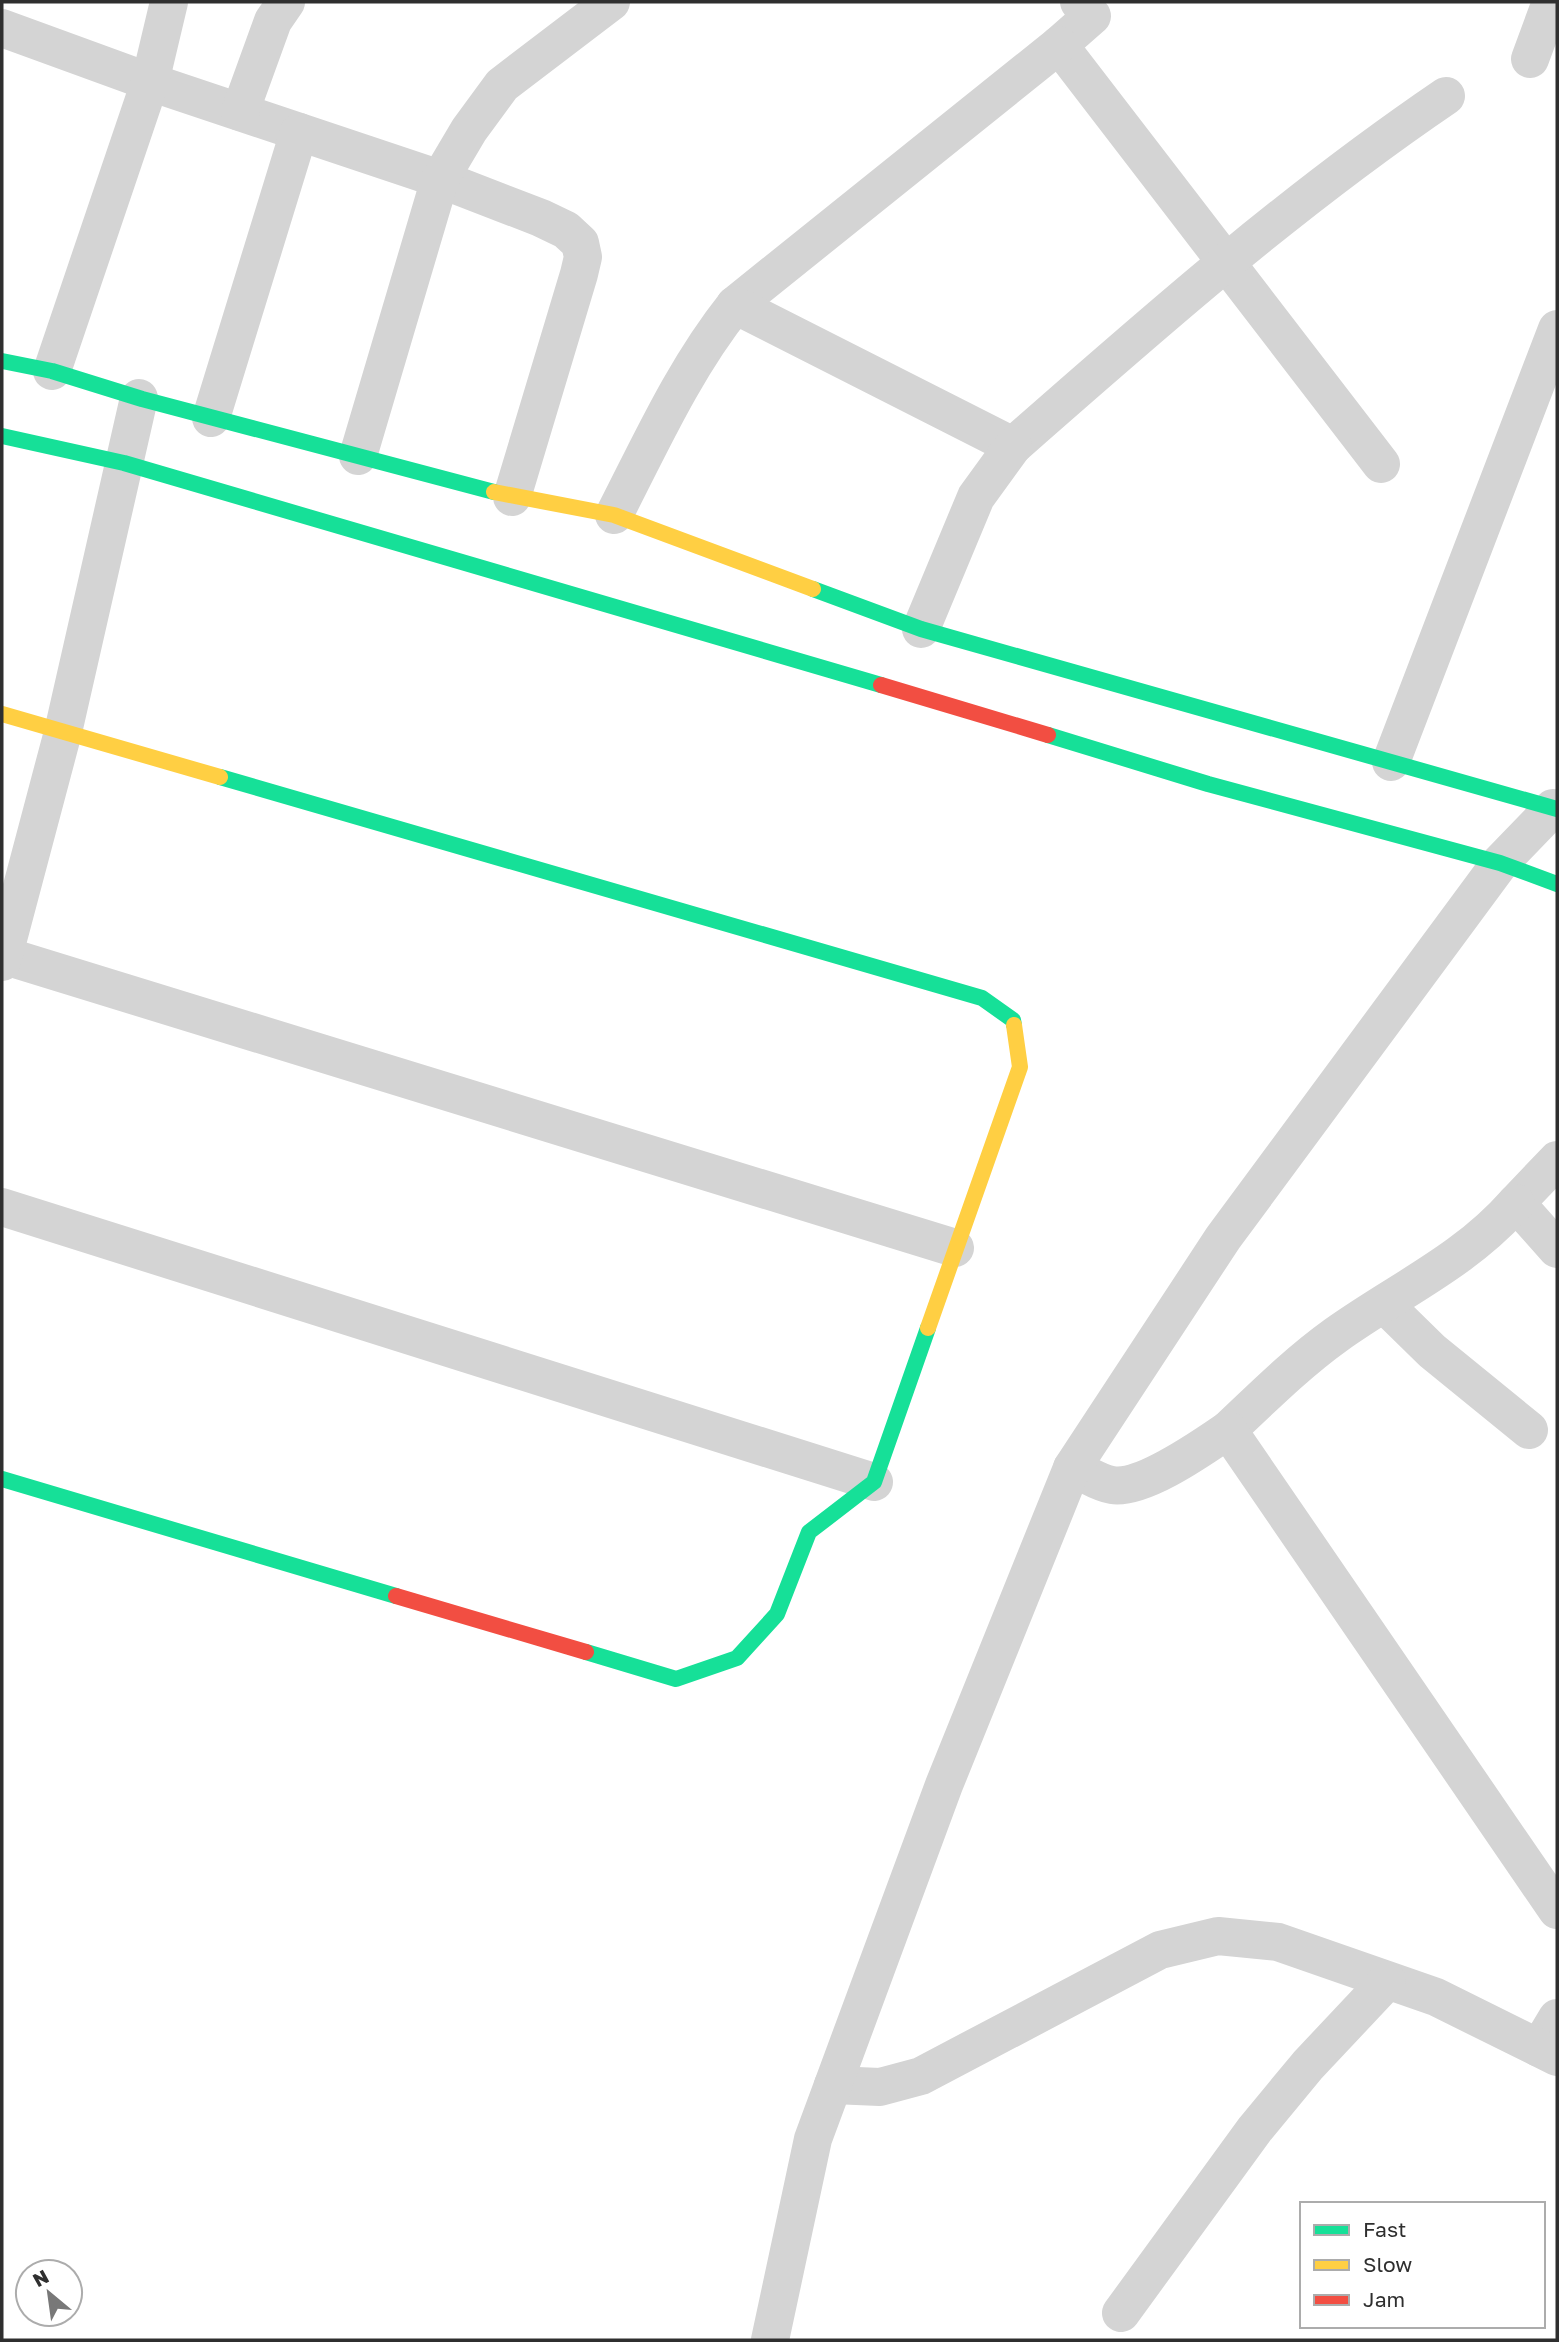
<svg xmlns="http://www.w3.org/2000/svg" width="1559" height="2342" viewBox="0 0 1559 2342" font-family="'Golos Text',sans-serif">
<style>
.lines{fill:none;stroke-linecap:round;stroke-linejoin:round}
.street{stroke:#d4d4d4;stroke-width:38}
.fast{stroke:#16e098;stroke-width:16}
.slow{stroke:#ffcf43;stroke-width:16}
.jam{stroke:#f24e42;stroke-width:16}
</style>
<rect width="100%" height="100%" fill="#fff"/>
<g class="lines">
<g class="street">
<polyline points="1079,2 1092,16 1059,45 1381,464"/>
<polyline points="2,28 150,82 440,179 541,218 566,230 580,243 583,257 579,274 512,497"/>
<polyline points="1530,59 1551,2"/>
<polyline points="240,112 273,21 286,2"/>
<polyline points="735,305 1059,45"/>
<polyline points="52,371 150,82 169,2"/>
<polyline points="211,418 299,132"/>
<polyline points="358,456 440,179 469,130 502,85 611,2"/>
<path d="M614 515C651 443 684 369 735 305L1013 446C1154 322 1290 202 1446 96"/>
<polyline points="921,629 976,497 1013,446"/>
<polyline points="1391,762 1557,329"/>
<polyline points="2,955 955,1248"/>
<polyline points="2,962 63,732 139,398"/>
<polyline points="1557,1160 1516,1203 1557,1249"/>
<polyline points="2,1207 874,1482"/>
<polyline points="1384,1304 1432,1351 1529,1430"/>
<path d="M1228 1430C1263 1397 1297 1363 1336 1335 1399 1290 1464 1262 1516 1203"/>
<path d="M1072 1468C1085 1473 1099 1483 1112 1485 1143 1490 1203 1447 1228 1430L1557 1910"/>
<polyline points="1539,2048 1557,2018"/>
<polyline points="833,2085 880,2087 921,2076 1160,1950 1218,1936 1278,1942 1436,1997 1557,2057"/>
<polyline points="1121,2313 1255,2129 1308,2065 1387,1981"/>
<polyline points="770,2340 813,2139 944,1785 1072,1468 1223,1238 1500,863 1553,808"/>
</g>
<g class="fast">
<polyline points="2,361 52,371 142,399 494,492"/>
<polyline points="2,436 124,463 881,685"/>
<polyline points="813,589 921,629 1557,809"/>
<polyline points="1048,735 1208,784 1500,863 1557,884"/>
<polyline points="220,777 982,998 1013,1020 1014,1025"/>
<polyline points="2,1479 396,1596"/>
<polyline points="586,1652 676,1679 737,1658 777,1614 809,1532 874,1482 928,1328"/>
</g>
<g class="slow">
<polyline points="494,492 614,515 813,589"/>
<polyline points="2,714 220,777"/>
<polyline points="928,1328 1020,1067 1014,1025"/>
</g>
<g class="jam">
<polyline points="881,685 1048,735"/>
<polyline points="396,1596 586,1652"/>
</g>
</g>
<rect width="1559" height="2342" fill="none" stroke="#2f2f2f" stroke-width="7"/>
<rect x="1300" y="2202" width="245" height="126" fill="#ffffff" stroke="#acacac" stroke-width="2"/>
<rect x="1314" y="2225" width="35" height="10" fill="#16e098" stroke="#acacac" stroke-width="2"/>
<text x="1363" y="2237" font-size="21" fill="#2f2f2f">Fast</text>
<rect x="1314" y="2260" width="35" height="10" fill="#ffcf43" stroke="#acacac" stroke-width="2"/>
<text x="1363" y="2272" font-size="21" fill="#2f2f2f">Slow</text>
<rect x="1314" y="2295" width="35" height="10" fill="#f24e42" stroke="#acacac" stroke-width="2"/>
<text x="1363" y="2307" font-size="21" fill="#2f2f2f">Jam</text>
<g transform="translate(49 2293) rotate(331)"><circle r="33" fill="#ffffff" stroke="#acacac" stroke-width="2"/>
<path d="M0-5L12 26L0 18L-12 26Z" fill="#787878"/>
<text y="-10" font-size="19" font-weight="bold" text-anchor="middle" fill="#2f2f2f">N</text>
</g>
</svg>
